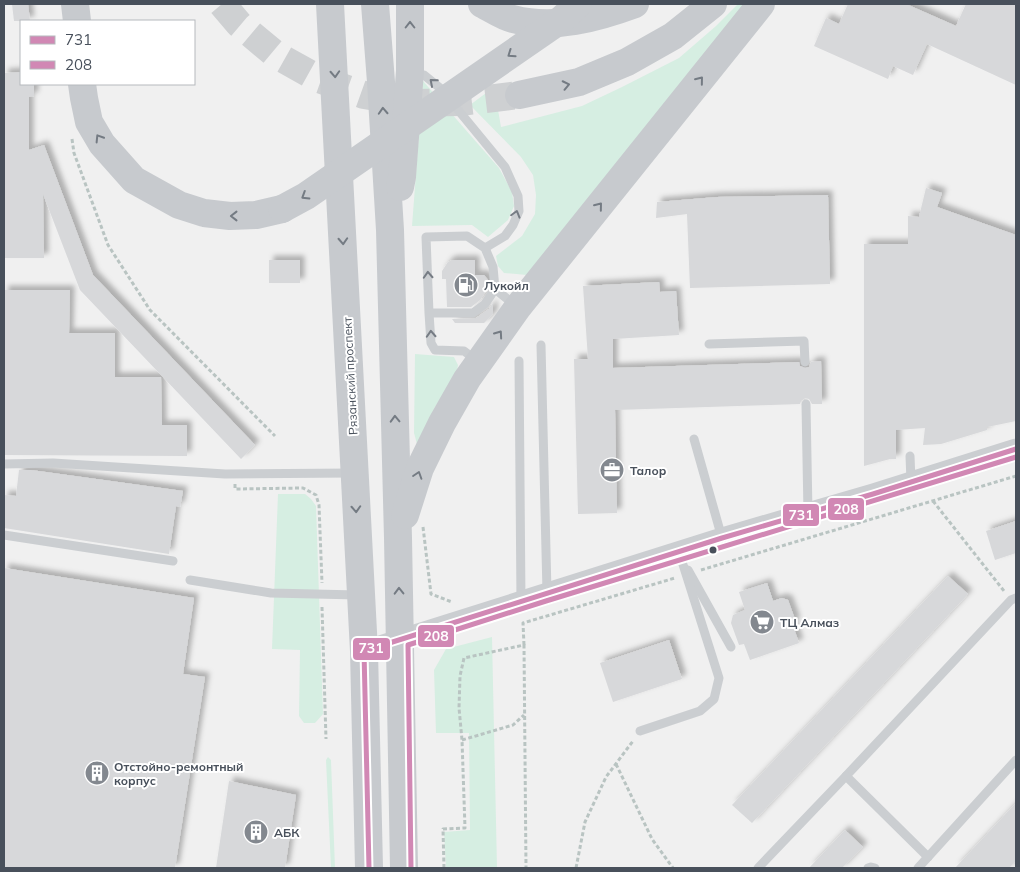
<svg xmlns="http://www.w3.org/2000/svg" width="1020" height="872" viewBox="0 0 1020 872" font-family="Mulish,sans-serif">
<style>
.green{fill:#d6eee2}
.building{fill:#d7d8da;filter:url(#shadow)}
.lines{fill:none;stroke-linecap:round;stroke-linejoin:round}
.primary-tunnel{stroke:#ced0d2;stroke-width:28;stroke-dasharray:28 14;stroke-linecap:butt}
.path{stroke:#b9c4c2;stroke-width:3;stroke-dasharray:4 2.5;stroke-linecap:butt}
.service{stroke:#cbced1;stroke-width:9}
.tertiary{stroke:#cbced1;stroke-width:21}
.primary{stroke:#c7cace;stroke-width:28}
.primary-bridge{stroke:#c7cace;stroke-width:28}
.bus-1-casing{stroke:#fff;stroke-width:9}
.bus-2-casing{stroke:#fff;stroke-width:9}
.bus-1{stroke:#d188b4;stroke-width:5}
.bus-2{stroke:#d188b4;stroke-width:5}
.oneway{stroke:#747b83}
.oneway2{stroke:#767c84}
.bus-dot{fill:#48505b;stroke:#fff;stroke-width:2}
.labels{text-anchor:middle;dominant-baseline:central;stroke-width:4;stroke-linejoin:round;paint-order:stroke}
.poi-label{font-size:12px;font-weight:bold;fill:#48505b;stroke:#fff;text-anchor:start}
.street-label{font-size:12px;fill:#48505b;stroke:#fff}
.line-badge{stroke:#fff;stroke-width:2}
.badge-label{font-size:14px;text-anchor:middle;font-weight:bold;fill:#fff}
</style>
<defs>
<filter id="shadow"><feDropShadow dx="4.5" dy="-4.5" stdDeviation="2.5" flood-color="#0004"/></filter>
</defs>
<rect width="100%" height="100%" fill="#f0f0f0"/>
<g class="green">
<polygon points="738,4 745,4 527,275 504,273 498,266 496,256 522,236 535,214 536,195 533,175 521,157 470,105 494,87 501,127 582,106 622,87 679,58 716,26"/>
<polygon points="423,81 499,168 512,192 514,206 508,220 488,237 472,225 412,226"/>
<polygon points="415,354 454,357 458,365 456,376 435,407 417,444 414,433"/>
<polygon points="278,494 305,494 311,499 316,506 323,714 315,723 304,723 299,716 300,650 272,649"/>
<polygon points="492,637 497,868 446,868 444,832 470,830 469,733 436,733 434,670 446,649"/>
<polygon points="328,757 331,760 335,868 331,868 326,760"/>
</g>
<g class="building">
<polygon points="12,4 28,4 30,21 14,21"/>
<polygon points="848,4 906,4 956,26 966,4 1016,4 1016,85 927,44 913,75 893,66 888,79 814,46 826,18 839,24"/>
<polygon points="21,72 21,84 34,84 34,96 29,97 29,150 44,145 93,275 255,445 241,459 80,290 43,194 44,258 4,258 4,73"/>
<polygon points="926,188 942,193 937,207 1016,235 1016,421 987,427 987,430 941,444 923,445 925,428 896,430 896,459 890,459 864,466 864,244 908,244 908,216 919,217"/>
<polygon points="828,195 830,284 690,288 687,214 656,218 657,202 717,197"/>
<rect x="269" y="260" width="31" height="23"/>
<polygon points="452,260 475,260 475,275 484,275 488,280 489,287 480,300 471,307 447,307 446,279 442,279 442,271 448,262"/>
<polygon points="659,282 660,292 676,291 679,335 613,339 613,368 799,362 800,366 805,368 809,367 811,362 821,361 822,404 812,404 809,399 805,398 801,401 800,404 615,410 617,513 578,514 574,359 588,359 583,286"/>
<polygon points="4,290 70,290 69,333 115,333 115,377 161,377 162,425 187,425 187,456 4,455"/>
<polygon points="493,303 493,314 484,323 455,323 452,319 476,318 489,309"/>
<polygon points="19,470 31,470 183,491 180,507 176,506 169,554 4,528 4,495 16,496"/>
<polygon points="1016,521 1016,553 995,560 986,531"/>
<polygon points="4,568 194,598 183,674 205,677 175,868 4,868"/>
<polygon points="948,576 968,594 752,823 732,805"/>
<polygon points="767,583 773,601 782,598 788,600 796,622 792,623 799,643 750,660 744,644 739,645 731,623 733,615 745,610 739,592"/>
<polygon points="669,640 682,679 613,702 600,663"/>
<polygon points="229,781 296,795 285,868 216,868"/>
<polygon points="1016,803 1016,861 1009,868 955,868"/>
<polygon points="845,830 863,847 842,868 809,868"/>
</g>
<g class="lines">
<polyline class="primary-tunnel" points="222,4 239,24 276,55 319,79 364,95 412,103 461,102 519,95"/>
<g class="path">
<polyline points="72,139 74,153 108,245 150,310 275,436"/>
<polyline points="235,484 235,489 303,488 316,495 319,505 322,583"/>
<polyline points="933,501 1004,591"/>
<polyline points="423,527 431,594 452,602"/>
<polyline points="701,570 1016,476"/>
<polyline points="322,607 326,739"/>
<polyline points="524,645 523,623 675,578"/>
<polyline points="462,740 513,725 524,715"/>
<polyline points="616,764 652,839 673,868"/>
<polyline points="444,868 443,829 465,828 462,740 459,708 460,676 464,658 524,645 526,868"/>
<polyline points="576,868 585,822 606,777 633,741"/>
</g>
<g class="service">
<polyline points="413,72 424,75 440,88 505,167 518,196 519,211 513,225 505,236 485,248"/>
<polyline points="495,289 516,306"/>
<polyline points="429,313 426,237 467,236 485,248 493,267 495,289 485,304 473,313 429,313 431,343 435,350 464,351 472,357 474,363"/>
<polyline points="709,344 804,341 805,362"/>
<polyline points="541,345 547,592"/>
<polyline points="519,361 521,601"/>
<polyline points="806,404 808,513"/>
<polyline points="694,439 722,538"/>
<polyline points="910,456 911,481"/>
<polyline points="4,464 53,463 225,474 352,473"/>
<polyline points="4,535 173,561"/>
<polyline points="688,570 731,647"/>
<polyline points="190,580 271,593 358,595"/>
<polyline points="640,731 700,711 714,699 719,678 679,552"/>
<polyline points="928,857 846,776 1011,600 1016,598"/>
<polyline points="758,868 846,776"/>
<polyline points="868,868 871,867 875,868"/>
<polyline points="918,868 1016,760"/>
</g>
<polyline class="tertiary" points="364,651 722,538 873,494 1016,449"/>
<g class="primary">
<polyline points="75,4 77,21"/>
<polyline points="330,4 364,651 369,868"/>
<polyline points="375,4 381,82 390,230 398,538 404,868"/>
<path d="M482 4C492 9 503 17 513 19 554 30 597 18 635 4"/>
<polyline points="82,84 84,98 89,122 102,144 134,180 179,205 204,213 230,216 256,215 282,209"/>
<polyline points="519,95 579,82 627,62 673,36 713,4"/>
<polyline points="400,187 402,177 410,71 410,4"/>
<polyline points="405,515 420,468 442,423 467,379 518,307 761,4"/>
</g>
<polyline class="primary-bridge" points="282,209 306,196 562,19 578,4"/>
<defs>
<polyline id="bus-1" points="369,868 364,651 722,538 873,494 1016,449"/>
<polyline id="bus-2" points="411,868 408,645 546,601 1016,457"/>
</defs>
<use href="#bus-1" class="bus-1-casing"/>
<use href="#bus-2" class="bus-2-casing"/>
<use href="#bus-1" class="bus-1"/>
<use href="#bus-2" class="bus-2"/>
</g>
<defs><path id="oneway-chevron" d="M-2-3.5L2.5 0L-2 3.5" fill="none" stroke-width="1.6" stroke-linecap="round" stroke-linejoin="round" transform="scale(1.25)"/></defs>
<g class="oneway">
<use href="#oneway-chevron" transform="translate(410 25) rotate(-90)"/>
<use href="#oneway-chevron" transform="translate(511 54) rotate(145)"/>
<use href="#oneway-chevron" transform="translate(335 74) rotate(87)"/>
<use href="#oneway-chevron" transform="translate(700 80) rotate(-51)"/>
<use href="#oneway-chevron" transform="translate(566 85) rotate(-12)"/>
<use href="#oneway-chevron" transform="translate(383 111) rotate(-93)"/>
<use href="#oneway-chevron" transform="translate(99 138) rotate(-122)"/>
<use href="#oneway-chevron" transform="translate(305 196) rotate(148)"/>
<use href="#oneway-chevron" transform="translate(599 206) rotate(-51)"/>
<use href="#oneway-chevron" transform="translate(234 216) rotate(-180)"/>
<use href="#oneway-chevron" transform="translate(343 241) rotate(87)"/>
<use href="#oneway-chevron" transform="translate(499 334) rotate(-55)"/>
<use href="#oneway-chevron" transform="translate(395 419) rotate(-92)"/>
<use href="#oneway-chevron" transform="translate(418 475) rotate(-72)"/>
<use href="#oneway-chevron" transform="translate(356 509) rotate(87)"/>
<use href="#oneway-chevron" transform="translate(399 591) rotate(-91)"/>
</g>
<g class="oneway2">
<use href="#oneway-chevron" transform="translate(433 82) rotate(-139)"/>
<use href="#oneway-chevron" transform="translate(516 214) rotate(-74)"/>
<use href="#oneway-chevron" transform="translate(428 275) rotate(-93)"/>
<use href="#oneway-chevron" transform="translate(431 334) rotate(-93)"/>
</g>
<defs>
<symbol id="fuel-disc" viewBox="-11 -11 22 22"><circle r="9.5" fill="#83888f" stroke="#fff"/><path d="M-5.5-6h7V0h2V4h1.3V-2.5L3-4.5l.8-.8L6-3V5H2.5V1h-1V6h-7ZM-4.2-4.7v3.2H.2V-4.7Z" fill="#fff"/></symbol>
<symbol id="office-disc" viewBox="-11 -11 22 22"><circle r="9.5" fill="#83888f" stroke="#fff"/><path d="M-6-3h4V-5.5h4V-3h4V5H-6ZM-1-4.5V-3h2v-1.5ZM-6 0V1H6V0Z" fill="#fff"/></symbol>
<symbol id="supermarket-disc" viewBox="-11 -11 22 22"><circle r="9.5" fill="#83888f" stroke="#fff"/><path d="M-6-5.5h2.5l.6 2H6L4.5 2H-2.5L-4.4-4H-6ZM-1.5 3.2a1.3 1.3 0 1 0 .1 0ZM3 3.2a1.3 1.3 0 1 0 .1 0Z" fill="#fff"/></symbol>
<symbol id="building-disc" viewBox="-11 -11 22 22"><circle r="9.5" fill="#83888f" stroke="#fff"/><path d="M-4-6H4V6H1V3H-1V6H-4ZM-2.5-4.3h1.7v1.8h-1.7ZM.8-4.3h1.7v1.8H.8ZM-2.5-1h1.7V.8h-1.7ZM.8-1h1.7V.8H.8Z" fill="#fff"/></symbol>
</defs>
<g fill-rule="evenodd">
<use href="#fuel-disc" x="452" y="271" width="28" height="28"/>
<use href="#office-disc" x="598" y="456" width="28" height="28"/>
<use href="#supermarket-disc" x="748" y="608" width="28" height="28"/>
<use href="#building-disc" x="83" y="759" width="28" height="28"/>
<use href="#building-disc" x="242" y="818" width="28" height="28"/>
</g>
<circle class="bus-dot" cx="713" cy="550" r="4.5"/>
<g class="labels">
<g class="poi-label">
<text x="484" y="285">Лукойл</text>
<text x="630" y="470">Талор</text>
<text x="780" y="622">ТЦ Алмаз</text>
<text x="114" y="766">Отстойно-ремонтный<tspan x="114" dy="14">корпус</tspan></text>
<text x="274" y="832">АБК</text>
</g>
<g class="street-label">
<text transform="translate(350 376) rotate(-93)">Рязанский проспект</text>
</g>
</g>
<g class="line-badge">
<rect x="827" y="497" width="38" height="24" rx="5" fill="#d188b4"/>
<rect x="782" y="503" width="38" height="24" rx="5" fill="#d188b4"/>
<rect x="417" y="624" width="38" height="24" rx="5" fill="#d188b4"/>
<rect x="352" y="637" width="39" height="24" rx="5" fill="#d188b4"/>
</g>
<g class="badge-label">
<text x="846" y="514">208</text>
<text x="801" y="520">731</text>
<text x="436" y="641">208</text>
<text x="371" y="653">731</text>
</g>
<rect width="1020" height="872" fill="none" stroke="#48505b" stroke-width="10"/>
<rect x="20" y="20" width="175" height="65" fill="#ffffff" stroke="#b6b9bd"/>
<rect x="30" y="36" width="25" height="8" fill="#d188b4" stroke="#b6b9bd"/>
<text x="65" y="45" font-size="15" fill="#48505b">731</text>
<rect x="30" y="61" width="25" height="8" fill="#d188b4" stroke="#b6b9bd"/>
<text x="65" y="70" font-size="15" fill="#48505b">208</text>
</svg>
